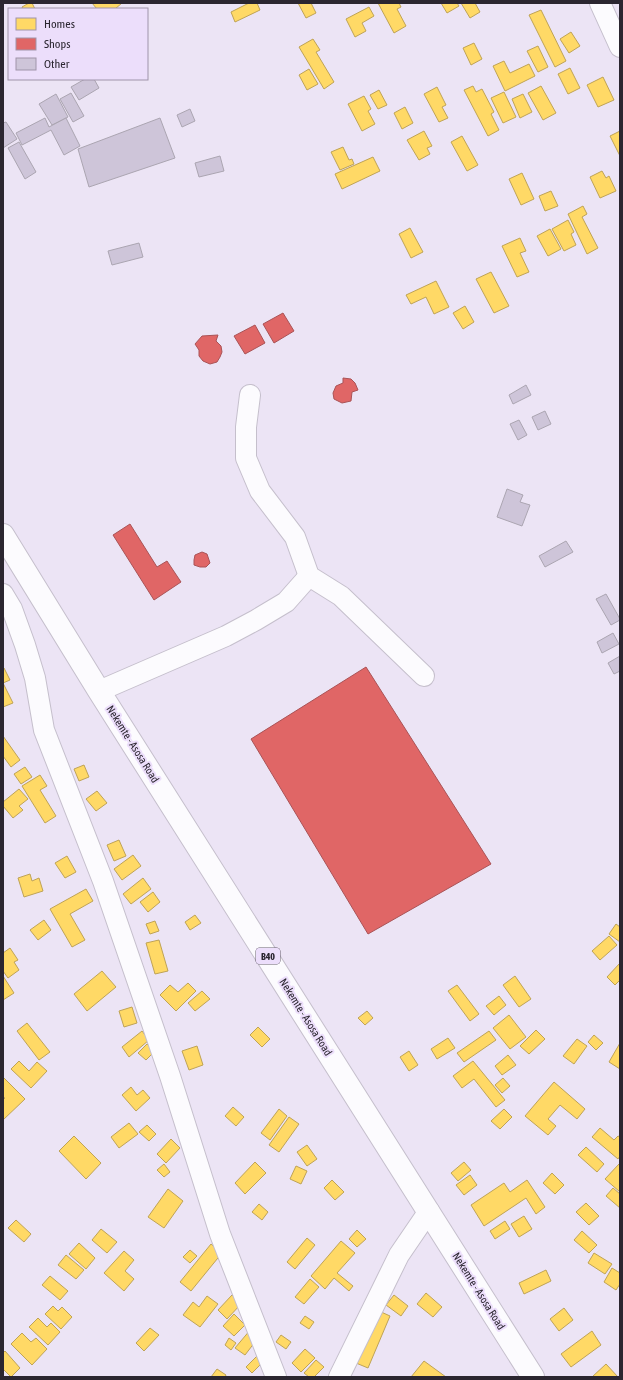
<svg xmlns="http://www.w3.org/2000/svg" width="623" height="1380" viewBox="0 0 623 1380" font-family="'Asap Condensed',sans-serif">
<style>
.homes{fill:#ffd966;stroke:#bfa356}
.shops{fill:#e06666;stroke:#aa5356}
.building{fill:#cec5d9;stroke:#aba5b1}
.lines{fill:none;stroke-linecap:round;stroke-linejoin:round}
.minor-casing{stroke:#c5bfcc;stroke-width:22}
.highway-casing{stroke:#c5bfcc;stroke-width:24}
.minor{stroke:#fcfbfe;stroke-width:20}
.highway{stroke:#fcfbfe;stroke-width:22}
.labels{text-anchor:middle;dominant-baseline:central;stroke-width:4;stroke-linejoin:round;paint-order:stroke}
.shield{fill:#ecdefb;stroke:#655d6d;stroke-width:1}
.shield-label{font-size:10px;font-weight:bold;fill:#2b2630}
.street-label{font-size:11px;fill:#2b2630;stroke:#ecdefb}
</style>
<rect width="100%" height="100%" fill="#ece4f5"/>
<g class="homes">
<polygon points="29,3 32,3 35,9 23,9 22,7"/>
<polygon points="92,3 122,3 115,9 97,9"/>
<polygon points="249,3 257,3 260,10 235,22 231,12"/>
<polygon points="298,3 311,3 316,13 306,18"/>
<polygon points="378,3 399,3 401,7 397,9 406,26 394,33"/>
<polygon points="441,3 457,3 459,6 447,13"/>
<polygon points="461,3 475,3 480,12 470,18"/>
<polygon points="369,7 374,16 362,23 366,31 355,37 346,19"/>
<polygon points="541,10 566,61 555,67 529,15"/>
<polygon points="571,32 580,46 569,53 560,39"/>
<polygon points="313,39 320,50 316,52 334,82 324,89 299,47"/>
<polygon points="474,43 482,59 471,65 463,48"/>
<polygon points="538,46 548,67 538,72 527,51"/>
<polygon points="504,61 510,73 529,64 535,76 505,91 493,66"/>
<polygon points="570,68 580,88 568,94 558,74"/>
<polygon points="309,69 318,84 307,90 299,75"/>
<polygon points="603,77 614,100 598,107 587,85"/>
<polygon points="473,86 476,92 482,89 494,112 491,114 499,130 488,136 464,90"/>
<polygon points="541,86 556,113 543,120 528,93"/>
<polygon points="437,87 446,105 442,107 448,118 439,122 424,94"/>
<polygon points="379,90 387,105 378,109 370,95"/>
<polygon points="504,92 516,117 503,123 491,98"/>
<polygon points="523,94 532,112 520,118 512,99"/>
<polygon points="364,96 371,109 368,111 375,124 362,131 348,104"/>
<polygon points="405,107 413,123 402,129 394,113"/>
<polygon points="424,131 432,146 427,148 430,154 419,160 407,140"/>
<polygon points="620,131 620,156 610,136"/>
<polygon points="462,136 478,165 467,171 451,142"/>
<polygon points="343,147 349,160 352,159 354,164 340,170 331,152"/>
<polygon points="373,157 380,171 342,189 335,174"/>
<polygon points="602,171 606,178 609,176 616,191 600,198 590,177"/>
<polygon points="522,173 534,199 521,205 509,179"/>
<polygon points="551,191 558,206 545,211 539,196"/>
<polygon points="583,206 587,214 582,217 598,248 587,254 568,214"/>
<polygon points="568,220 574,232 571,234 576,245 564,251 552,229"/>
<polygon points="410,228 423,252 411,258 399,234"/>
<polygon points="550,229 561,249 548,256 537,236"/>
<polygon points="520,238 526,251 520,253 529,272 517,277 502,246"/>
<polygon points="491,272 509,306 494,313 476,279"/>
<polygon points="436,281 449,307 434,314 426,297 411,304 406,295"/>
<polygon points="465,306 474,322 463,329 453,313"/>
<polygon points="3,668 4,668 10,680 3,683 13,703 3,707"/>
<polygon points="3,736 20,760 11,767 3,756"/>
<polygon points="84,765 89,777 79,781 74,769"/>
<polygon points="25,767 32,777 21,784 14,774"/>
<polygon points="40,775 47,786 40,790 56,816 45,823 22,786"/>
<polygon points="19,789 28,799 19,806 23,810 13,818 3,806 3,802"/>
<polygon points="97,791 107,803 96,811 86,799"/>
<polygon points="119,840 126,856 114,861 107,845"/>
<polygon points="133,855 141,866 122,880 114,869"/>
<polygon points="67,856 76,872 65,878 55,863"/>
<polygon points="30,874 32,881 39,878 43,891 24,897 18,878"/>
<polygon points="143,878 151,889 131,904 123,894"/>
<polygon points="86,889 93,901 70,914 85,940 72,947 50,909"/>
<polygon points="153,892 160,902 148,912 140,902"/>
<polygon points="195,915 201,923 190,930 185,922"/>
<polygon points="44,920 51,930 38,940 30,930"/>
<polygon points="155,921 159,931 150,934 146,924"/>
<polygon points="616,924 620,927 620,942 609,934"/>
<polygon points="609,936 617,945 600,960 592,951"/>
<polygon points="159,940 168,971 155,974 146,943"/>
<polygon points="10,948 18,960 14,962 19,970 8,978 3,971 3,953"/>
<polygon points="620,963 620,980 615,985 607,977"/>
<polygon points="102,971 116,987 87,1011 74,994"/>
<polygon points="3,976 14,993 3,1000"/>
<polygon points="515,976 531,999 519,1007 503,985"/>
<polygon points="188,983 196,991 176,1011 160,995 170,985 178,992"/>
<polygon points="457,985 479,1014 470,1021 448,991"/>
<polygon points="202,991 210,999 195,1011 188,1003"/>
<polygon points="499,996 506,1005 494,1015 486,1006"/>
<polygon points="132,1007 137,1023 124,1027 119,1011"/>
<polygon points="367,1011 373,1018 365,1025 358,1018"/>
<polygon points="509,1015 526,1037 510,1049 493,1028"/>
<polygon points="27,1023 50,1052 39,1060 17,1031"/>
<polygon points="258,1027 270,1039 262,1047 250,1035"/>
<polygon points="536,1030 545,1039 529,1054 520,1046"/>
<polygon points="142,1031 149,1040 129,1057 122,1047"/>
<polygon points="489,1031 496,1040 464,1062 457,1053"/>
<polygon points="594,1035 603,1043 596,1050 588,1042"/>
<polygon points="448,1038 455,1048 437,1059 431,1049"/>
<polygon points="577,1039 587,1046 574,1064 563,1056"/>
<polygon points="620,1043 620,1069 609,1062"/>
<polygon points="147,1044 155,1051 146,1060 138,1053"/>
<polygon points="197,1046 203,1065 189,1070 182,1051"/>
<polygon points="409,1051 418,1065 409,1071 400,1057"/>
<polygon points="508,1055 516,1065 502,1075 495,1066"/>
<polygon points="19,1061 29,1071 37,1062 47,1071 31,1088 11,1069"/>
<polygon points="473,1061 505,1100 496,1107 474,1079 462,1088 453,1076"/>
<polygon points="3,1077 25,1099 3,1120 3,1100 5,1098 3,1097"/>
<polygon points="503,1078 510,1086 502,1093 495,1085"/>
<polygon points="554,1082 585,1109 577,1119 560,1105 548,1119 556,1126 548,1135 525,1116"/>
<polygon points="131,1087 137,1095 143,1090 150,1098 136,1111 122,1095"/>
<polygon points="233,1107 244,1117 236,1126 225,1116"/>
<polygon points="279,1109 287,1116 270,1140 261,1133"/>
<polygon points="504,1109 512,1117 500,1129 491,1121"/>
<polygon points="289,1117 299,1124 279,1152 269,1145"/>
<polygon points="129,1123 138,1134 119,1148 111,1137"/>
<polygon points="147,1125 156,1134 149,1141 139,1132"/>
<polygon points="600,1128 614,1140 618,1136 620,1137 620,1156 618,1159 592,1137"/>
<polygon points="74,1136 101,1163 86,1179 59,1151"/>
<polygon points="171,1139 180,1148 166,1163 157,1154"/>
<polygon points="307,1145 317,1159 307,1166 297,1152"/>
<polygon points="586,1147 604,1164 597,1172 578,1155"/>
<polygon points="255,1162 266,1173 245,1194 235,1183"/>
<polygon points="464,1162 471,1170 458,1181 451,1173"/>
<polygon points="164,1164 170,1172 164,1177 157,1170"/>
<polygon points="619,1164 620,1165 620,1192 605,1179"/>
<polygon points="296,1166 307,1171 301,1184 290,1179"/>
<polygon points="552,1173 564,1185 555,1194 543,1183"/>
<polygon points="470,1175 477,1185 464,1195 456,1185"/>
<polygon points="332,1180 344,1192 335,1200 324,1188"/>
<polygon points="527,1180 545,1207 536,1214 526,1198 484,1226 471,1205 504,1183 510,1192"/>
<polygon points="613,1188 620,1194 620,1208 606,1196"/>
<polygon points="168,1189 183,1201 164,1228 148,1217"/>
<polygon points="586,1203 599,1216 589,1225 576,1212"/>
<polygon points="259,1204 268,1212 262,1220 252,1212"/>
<polygon points="524,1216 532,1229 519,1237 511,1224"/>
<polygon points="16,1220 31,1234 24,1242 8,1228"/>
<polygon points="505,1221 510,1229 495,1239 490,1231"/>
<polygon points="101,1229 117,1242 107,1253 92,1240"/>
<polygon points="357,1230 366,1239 357,1247 349,1239"/>
<polygon points="582,1231 597,1245 589,1253 574,1240"/>
<polygon points="307,1238 315,1245 295,1269 287,1262"/>
<polygon points="341,1241 355,1253 337,1273 353,1286 349,1291 334,1278 325,1289 311,1276"/>
<polygon points="79,1243 95,1258 86,1269 69,1254"/>
<polygon points="211,1244 222,1253 191,1291 180,1282"/>
<polygon points="190,1250 197,1256 190,1263 183,1257"/>
<polygon points="124,1251 134,1260 125,1271 134,1279 124,1291 104,1273"/>
<polygon points="594,1253 612,1264 605,1274 588,1263"/>
<polygon points="66,1255 84,1270 76,1279 58,1265"/>
<polygon points="612,1268 620,1273 620,1284 616,1290 604,1282"/>
<polygon points="546,1270 551,1281 524,1294 519,1283"/>
<polygon points="50,1276 68,1291 60,1300 42,1285"/>
<polygon points="310,1279 319,1287 304,1304 295,1297"/>
<polygon points="426,1293 442,1307 433,1317 417,1304"/>
<polygon points="232,1295 241,1304 227,1319 218,1310"/>
<polygon points="394,1295 408,1306 401,1316 386,1305"/>
<polygon points="207,1296 218,1304 200,1327 183,1315 193,1302 199,1307"/>
<polygon points="53,1306 58,1311 62,1307 72,1317 61,1329 45,1314"/>
<polygon points="564,1308 573,1320 559,1331 550,1319"/>
<polygon points="379,1311 390,1316 368,1368 356,1363"/>
<polygon points="234,1314 245,1325 234,1336 223,1326"/>
<polygon points="305,1316 314,1322 309,1329 300,1323"/>
<polygon points="38,1318 47,1327 51,1323 60,1332 48,1345 29,1327"/>
<polygon points="150,1328 159,1335 144,1351 136,1343"/>
<polygon points="251,1329 255,1342 245,1355 235,1348"/>
<polygon points="592,1331 601,1345 571,1367 561,1354"/>
<polygon points="22,1333 31,1342 36,1338 47,1349 32,1365 11,1344"/>
<polygon points="281,1335 291,1342 286,1349 276,1342"/>
<polygon points="229,1338 236,1343 231,1350 225,1345"/>
<polygon points="305,1349 315,1358 301,1372 292,1363"/>
<polygon points="5,1351 20,1368 11,1377 3,1369 3,1353"/>
<polygon points="257,1356 263,1362 252,1373 246,1367"/>
<polygon points="316,1360 324,1367 314,1377 309,1377 304,1373"/>
<polygon points="424,1361 446,1377 411,1377"/>
<polygon points="606,1364 618,1377 592,1377"/>
<polygon points="217,1369 226,1375 225,1377 211,1377"/>
</g>
<g class="shops">
<polygon points="283,313 294,331 274,343 263,324"/>
<polygon points="255,325 265,343 245,354 234,336"/>
<polygon points="218,335 216,341 221,346 222,352 220,357 217,362 210,364 203,361 199,356 199,350 195,344 202,336"/>
<polygon points="343,378 351,379 355,383 358,390 352,392 351,401 342,403 334,399 333,393 336,386 343,383"/>
<polygon points="130,524 157,567 167,561 181,582 154,600 113,535"/>
<polygon points="202,552 207,554 210,563 206,567 200,567 194,565 194,560 195,555"/>
<polygon points="366,667 491,864 368,934 251,739"/>
</g>
<g class="building">
<polygon points="85,79 94,79 99,88 79,100 71,87"/>
<polygon points="71,93 84,116 73,122 60,99"/>
<polygon points="56,94 68,117 52,125 39,104"/>
<polygon points="190,109 195,121 182,127 177,115"/>
<polygon points="45,118 49,127 66,118 80,146 64,155 51,130 22,145 16,133"/>
<polygon points="160,118 175,158 89,187 78,149"/>
<polygon points="6,122 17,139 3,148 3,123"/>
<polygon points="19,142 36,172 25,179 8,148"/>
<polygon points="220,156 224,171 199,177 195,163"/>
<polygon points="139,243 143,257 112,265 108,251"/>
<polygon points="526,385 531,395 513,404 509,395"/>
<polygon points="545,411 551,424 538,430 532,417"/>
<polygon points="519,420 527,435 518,440 510,424"/>
<polygon points="507,489 523,495 520,502 530,505 522,526 497,517"/>
<polygon points="566,541 573,552 545,567 539,556"/>
<polygon points="606,594 620,619 620,620 611,625 596,599"/>
<polygon points="613,633 619,644 602,653 597,642"/>
<polygon points="620,656 620,671 614,674 608,663"/>
</g>
<g class="lines">
<defs>
<g id="minor">
<polyline points="600,3 620,47"/>
<polyline points="250,395 246,427 246,458 260,491 295,537 309,576 341,596 424,676"/>
<polyline points="3,594 12,609 25,645 35,678 44,730 103,881 170,1076 220,1234 276,1377"/>
<polyline points="99,691 226,636 256,620 286,602 309,576"/>
<polyline points="339,1377 399,1255 429,1211"/>
</g>
<polyline id="highway" points="3,535 99,691 533,1377"/>
</defs>
<use href="#minor" class="minor-casing"/>
<use href="#highway" class="highway-casing"/>
<use href="#minor" class="minor"/>
<use href="#highway" class="highway"/>
</g>
<g class="labels">
<rect class="shield" x="256" y="948" width="24" height="16" rx="3"/>
<g class="shield-label">
<text x="268" y="956">B40</text>
</g>
<g class="street-label">
<text transform="translate(133 744) rotate(58)">Nekemte - Asosa Road</text>
<text transform="translate(306 1017) rotate(58)">Nekemte - Asosa Road</text>
<text transform="translate(479 1291) rotate(58)">Nekemte - Asosa Road</text>
</g>
</g>
<rect width="623" height="1380" fill="none" stroke="#2b2630" stroke-width="8"/>
<rect x="8" y="8" width="140" height="72" fill="#ecdefb" stroke="#9f94aa"/>
<rect x="16" y="18" width="20" height="12" fill="#ffd966" stroke="#9f94aa"/>
<text x="44" y="28" font-size="12" fill="#2b2630">Homes</text>
<rect x="16" y="38" width="20" height="12" fill="#e06666" stroke="#9f94aa"/>
<text x="44" y="48" font-size="12" fill="#2b2630">Shops</text>
<rect x="16" y="58" width="20" height="12" fill="#cec5d9" stroke="#9f94aa"/>
<text x="44" y="68" font-size="12" fill="#2b2630">Other</text>
</svg>
